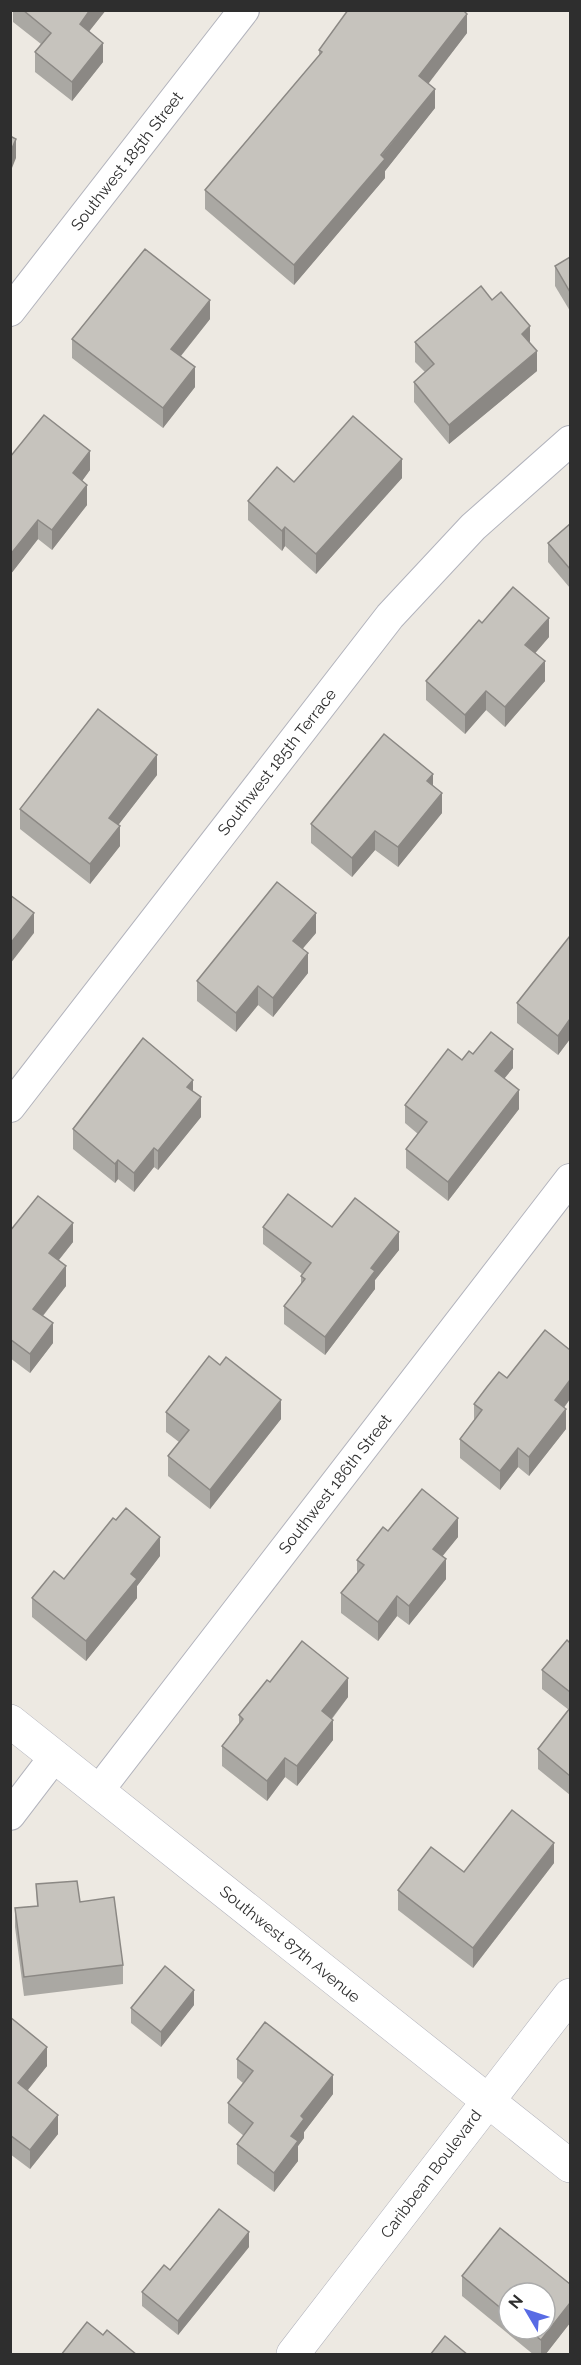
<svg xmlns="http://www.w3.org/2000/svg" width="581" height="2365" viewBox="0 0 581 2365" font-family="Raleway,sans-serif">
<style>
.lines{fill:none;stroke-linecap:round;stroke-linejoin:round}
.street-casing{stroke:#b2b3bc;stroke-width:32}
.secondary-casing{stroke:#b2b3bc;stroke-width:34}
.street{stroke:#fff;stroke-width:30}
.secondary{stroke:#fff;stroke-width:33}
.wall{fill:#aaa8a3;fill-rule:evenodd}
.shaded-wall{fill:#8b8884}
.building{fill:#c6c3bd;stroke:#8b8884;stroke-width:1.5}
.labels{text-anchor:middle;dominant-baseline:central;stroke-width:5;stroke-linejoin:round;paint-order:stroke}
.street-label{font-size:16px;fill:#2e2e2e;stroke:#fff}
</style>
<rect width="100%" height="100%" fill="#ede9e2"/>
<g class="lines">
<defs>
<g id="street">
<polyline points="10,311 244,10"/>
<polyline points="10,1107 390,616 473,527 570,441"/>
<polyline points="99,1790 570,1179"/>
<polyline points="10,1815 55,1756"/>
</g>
<g id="secondary">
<polyline points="10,1721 570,2166"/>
<polyline points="293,2354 570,1995"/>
</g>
</defs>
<use href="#street" class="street-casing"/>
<use href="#secondary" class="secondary-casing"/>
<use href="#street" class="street"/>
<use href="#secondary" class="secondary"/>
</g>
<g class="wall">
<polygon points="13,10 106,10 89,31 103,62 72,101 35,72 35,52 41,44 13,22"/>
<polygon points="467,33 428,83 435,108 385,171 385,178 294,285 205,209 205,190 319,56 319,50"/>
<polygon points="570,257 570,311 555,286 555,266"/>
<polygon points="492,300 530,344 537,371 449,444 414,402 414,382 425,372 415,362 415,342"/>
<polygon points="210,319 181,356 195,387 163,428 72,358 72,339"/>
<polygon points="10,457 90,470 82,481 87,505 52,550 38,539 10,575"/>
<polygon points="402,478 316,574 285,546 282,551 248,520 248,501 294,482"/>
<polygon points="570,524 570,588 548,562 548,543"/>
<polygon points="482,623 549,637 535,653 545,681 505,727 486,710 465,734 426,700 426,681"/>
<polygon points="157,775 118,825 120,846 90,884 20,829 20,809"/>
<polygon points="442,813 398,867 375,850 352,877 311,843 311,824"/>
<polygon points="316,933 303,948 308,973 273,1017 258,1005 236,1032 197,1001 197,981"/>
<polygon points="570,936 570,1039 558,1055 517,1023 517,1003"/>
<polygon points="473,1054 513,1068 504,1078 519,1109 448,1201 406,1168 406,1149 418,1134 405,1123 405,1105 462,1060"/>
<polygon points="193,1091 201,1117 158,1170 154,1167 134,1192 118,1179 115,1183 73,1149 73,1129"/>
<polygon points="263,1227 332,1227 399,1250 375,1280 375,1289 325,1355 284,1324 284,1306 301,1285 301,1276 302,1274 263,1244"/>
<polygon points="10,1231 73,1242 59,1260 66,1286 43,1316 53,1343 30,1373 10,1358"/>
<polygon points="220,1365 281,1419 210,1509 168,1476 168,1456 179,1442 166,1432 166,1412"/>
<polygon points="507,1378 570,1399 564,1408 566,1429 529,1476 518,1467 500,1490 460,1458 460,1439 474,1420 474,1404"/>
<polygon points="388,1531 458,1537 442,1556 446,1579 409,1625 397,1616 378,1641 341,1613 341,1593 357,1573 357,1560"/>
<polygon points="160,1556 137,1586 137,1598 86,1661 32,1617 32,1598 64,1579"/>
<polygon points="570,1643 570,1795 538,1769 538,1749 569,1710 542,1689 542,1670"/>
<polygon points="270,1682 348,1697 332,1719 333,1740 297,1786 285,1777 267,1801 222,1766 222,1746 239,1725 239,1715"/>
<polygon points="554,1863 473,1968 398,1910 398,1890 464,1872"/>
<polygon points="36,1884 80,1902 123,1965 123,1984 24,1996 15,1927 15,1908 37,1906"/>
<polygon points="194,2005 161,2047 131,2023 131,2008"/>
<polygon points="10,2017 47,2066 28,2090 58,2134 30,2169 10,2154"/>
<polygon points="237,2059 333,2094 304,2132 304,2138 298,2146 298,2161 274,2192 237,2164 237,2144 244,2136 228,2123 228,2103 243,2083 237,2078"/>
<path d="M500 2228 570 2284V2323L545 2355H534L462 2296V2276ZM509 2293H545V2329H509Z"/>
<polygon points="249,2247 178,2335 142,2306 142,2292 170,2270"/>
</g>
<g class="shaded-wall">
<polygon points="90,10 106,10 80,43 80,24"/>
<polygon points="467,14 467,33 419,96 419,76"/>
<polygon points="103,43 103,62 72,101 72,82"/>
<polygon points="435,89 435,108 385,171 385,178 294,285 294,265"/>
<polygon points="16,139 16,158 10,173 10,153"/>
<polygon points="210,300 210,319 171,368 171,349"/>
<polygon points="530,326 530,346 522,334"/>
<polygon points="537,351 537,371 449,444 449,425"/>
<polygon points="195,367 195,387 163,428 163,408"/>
<polygon points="90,451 90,470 73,493 73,473"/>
<polygon points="402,459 402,478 316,574 316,554"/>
<polygon points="87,485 87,505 52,550 52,530"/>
<polygon points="38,520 38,539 10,575 10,555"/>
<polygon points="285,527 285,546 282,551 282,531"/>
<polygon points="549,618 549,637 525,665 525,645"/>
<polygon points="545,661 545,681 505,727 505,707"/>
<polygon points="486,691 486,710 465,734 465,715"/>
<polygon points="157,755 157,775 109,837 109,818"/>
<polygon points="433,774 433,794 427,781"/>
<polygon points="442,793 442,813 398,867 398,847"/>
<polygon points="120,826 120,846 90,884 90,864"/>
<polygon points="375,831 375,850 352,877 352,858"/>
<polygon points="34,913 34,933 10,964 10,944"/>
<polygon points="316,913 316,933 293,960 293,941"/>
<polygon points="308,953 308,973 273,1017 273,998"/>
<polygon points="258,986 258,1005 236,1032 236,1013"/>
<polygon points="570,1019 570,1039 558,1055 558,1036"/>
<polygon points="513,1049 513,1068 495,1090 495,1071"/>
<polygon points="193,1080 193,1099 187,1087"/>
<polygon points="519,1090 519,1109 448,1201 448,1182"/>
<polygon points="201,1097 201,1117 158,1170 158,1151"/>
<polygon points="154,1148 154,1167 134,1192 134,1173"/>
<polygon points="118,1160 118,1179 115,1183 115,1164"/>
<polygon points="73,1223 73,1242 49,1272 49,1253"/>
<polygon points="399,1232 399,1250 375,1280 375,1289 325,1355 325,1337 371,1268"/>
<polygon points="66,1266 66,1286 33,1328 33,1309"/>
<polygon points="53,1323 53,1343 30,1373 30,1354"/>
<polygon points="570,1380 570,1399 555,1419 555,1400"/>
<polygon points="281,1400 281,1419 210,1509 210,1490"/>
<polygon points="566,1409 566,1429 529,1476 529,1457"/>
<polygon points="518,1448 518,1467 500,1490 500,1471"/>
<polygon points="458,1518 458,1537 433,1568 433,1549"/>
<polygon points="160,1537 160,1556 137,1586 137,1598 86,1661 86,1641 131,1574"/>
<polygon points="446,1559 446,1579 409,1625 409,1606"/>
<polygon points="397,1596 397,1616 378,1641 378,1622"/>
<polygon points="348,1678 348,1697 322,1731 322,1711"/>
<polygon points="333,1720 333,1740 297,1786 297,1766"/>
<polygon points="285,1758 285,1777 267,1801 267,1781"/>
<polygon points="554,1843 554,1863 473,1968 473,1948"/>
<polygon points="194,1990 194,2005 161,2047 161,2032"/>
<polygon points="47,2047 47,2066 18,2102 18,2083"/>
<polygon points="333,2075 333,2094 304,2132 304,2138 298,2146 298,2161 274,2192 274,2173 291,2136 301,2116"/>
<polygon points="58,2115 58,2134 30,2169 30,2150"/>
<polygon points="249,2232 249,2247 178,2335 178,2321"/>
<polygon points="570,2303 570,2323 545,2355 541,2355 541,2340"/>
</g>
<g class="building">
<polygon points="23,10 90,10 80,24 103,43 72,82 35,52 51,33"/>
<polygon points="348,10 463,10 467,14 419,76 435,89 381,155 385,159 294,265 205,190 322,52 319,50"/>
<polygon points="10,136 16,139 10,153"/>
<polygon points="145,249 210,300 171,349 195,367 163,408 72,339"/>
<polygon points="570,257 570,292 555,266"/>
<polygon points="481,286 492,300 501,292 530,326 522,334 537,351 449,425 414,382 434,364 415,342"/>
<polygon points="44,415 90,451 73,473 87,485 52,530 38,520 10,555 10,457"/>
<polygon points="353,416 402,459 316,554 285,527 282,531 248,501 277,467 294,482"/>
<polygon points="570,524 570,569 548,543"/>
<polygon points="513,587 549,618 525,645 545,661 505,707 486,691 465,715 426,681 479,620 482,623"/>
<polygon points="98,709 157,755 109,818 120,826 90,864 20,809"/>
<polygon points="384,734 433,774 427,781 442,793 398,847 375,831 352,858 311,824"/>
<polygon points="277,882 316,913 293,941 308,953 273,998 258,986 236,1013 197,981"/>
<polygon points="10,895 34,913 10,944"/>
<polygon points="570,936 570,1019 558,1036 517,1003"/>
<polygon points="491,1032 513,1049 495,1071 519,1090 448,1182 406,1149 427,1122 405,1105 448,1049 462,1060 469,1051 473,1054"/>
<polygon points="143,1038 193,1080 187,1087 201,1097 158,1151 154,1148 134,1173 118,1160 115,1164 73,1129"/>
<polygon points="288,1194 332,1227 355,1198 399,1232 371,1268 375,1271 325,1337 284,1306 305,1279 301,1276 311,1263 263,1227"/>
<polygon points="38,1196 73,1223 49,1253 66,1266 33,1309 53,1323 30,1354 10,1339 10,1231"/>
<polygon points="545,1330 570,1350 570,1380 555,1400 566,1409 529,1457 518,1448 500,1471 460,1439 482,1410 474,1404 487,1387 499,1372 507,1378"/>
<polygon points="209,1356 220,1365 226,1357 281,1400 210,1490 168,1456 189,1430 166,1412"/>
<polygon points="422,1489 458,1518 433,1549 446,1559 409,1606 397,1596 378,1622 341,1593 364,1565 357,1560 383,1527 388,1531"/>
<polygon points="126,1508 160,1537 131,1574 137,1579 86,1641 32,1598 54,1571 64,1579 113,1518 116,1520"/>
<polygon points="567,1640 570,1643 570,1692 542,1670"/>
<polygon points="302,1641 348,1678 322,1711 333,1720 297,1766 285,1758 267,1781 222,1746 243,1719 239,1715 267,1680 270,1682"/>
<polygon points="570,1708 570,1776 538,1749"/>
<polygon points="512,1810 554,1843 473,1948 398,1890 431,1847 464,1872"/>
<polygon points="77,1881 80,1902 114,1897 123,1965 24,1977 15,1908 38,1906 36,1884"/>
<polygon points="165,1966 194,1990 161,2032 131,2008"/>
<polygon points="10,2017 47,2047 18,2083 58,2115 30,2150 10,2135"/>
<polygon points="265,2022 333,2075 301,2116 304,2119 291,2136 298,2141 274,2173 237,2144 253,2123 228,2103 253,2071 237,2059"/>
<polygon points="219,2209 249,2232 178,2321 142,2292 164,2265 170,2270"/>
<polygon points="500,2228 570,2284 570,2303 541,2340 527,2329 545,2329 545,2293 509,2293 509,2315 462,2276"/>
<polygon points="87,2322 103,2335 107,2330 137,2355 61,2355"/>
<polygon points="445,2336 468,2355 430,2355"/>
</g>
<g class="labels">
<g class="street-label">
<text transform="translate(127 161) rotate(-52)">Southwest 185th Street</text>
<text transform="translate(277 762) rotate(-52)">Southwest 185th Terrace</text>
<text transform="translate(335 1484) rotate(-52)">Southwest 186th Street</text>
<text transform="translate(290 1944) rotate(39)">Southwest 87th Avenue</text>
<text transform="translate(431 2174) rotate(-53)">Caribbean Boulevard</text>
</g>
</g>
<rect width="581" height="2365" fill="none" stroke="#2e2e2e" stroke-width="24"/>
<g transform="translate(527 2311) rotate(309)"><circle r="28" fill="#ffffff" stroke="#ababab" stroke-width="1.5"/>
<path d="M0-4.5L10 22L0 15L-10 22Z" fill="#586be4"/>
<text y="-9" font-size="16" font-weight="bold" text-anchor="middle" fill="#2e2e2e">N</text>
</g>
</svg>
